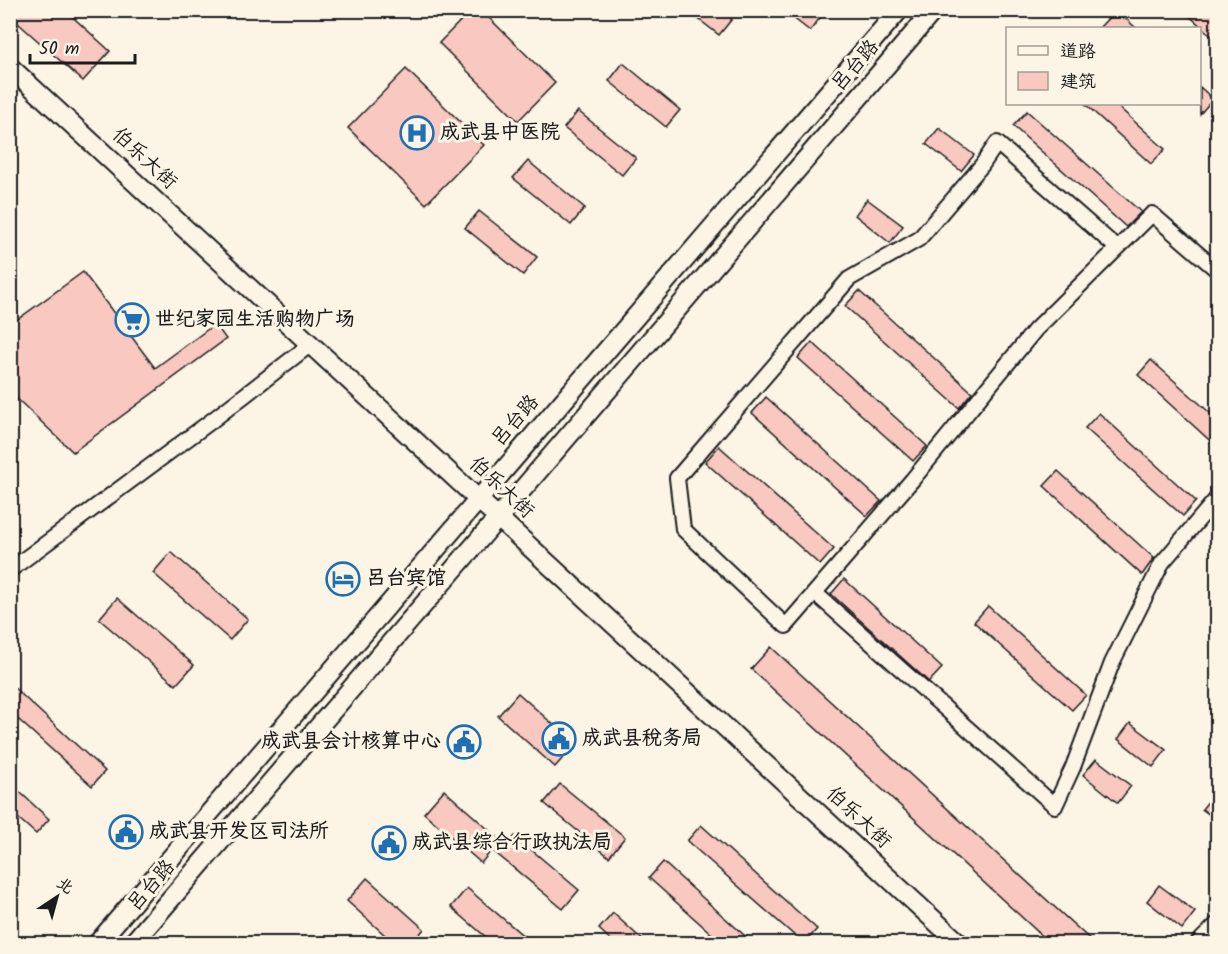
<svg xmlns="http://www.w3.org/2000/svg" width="1228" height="954" viewBox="0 0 1228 954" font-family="Kalam,'LXGW WenKai TC',sans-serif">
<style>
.building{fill:#f8c8c1;stroke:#1c1c1c;stroke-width:1.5}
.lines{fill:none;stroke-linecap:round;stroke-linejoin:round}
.minor-casing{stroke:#1c1c1c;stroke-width:18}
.major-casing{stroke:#1c1c1c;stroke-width:22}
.minor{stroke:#fcf5e5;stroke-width:14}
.major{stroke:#fcf5e5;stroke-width:18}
.labels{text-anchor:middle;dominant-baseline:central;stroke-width:6;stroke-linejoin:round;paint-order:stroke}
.street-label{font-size:20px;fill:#1c1c1c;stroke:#fcf5e5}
.poi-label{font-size:20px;font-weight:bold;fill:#1c1c1c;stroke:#fcf5e5;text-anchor:start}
</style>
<rect width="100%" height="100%" fill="#fcf5e5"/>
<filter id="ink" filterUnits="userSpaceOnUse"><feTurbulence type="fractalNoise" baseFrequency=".0167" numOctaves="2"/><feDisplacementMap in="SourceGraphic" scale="12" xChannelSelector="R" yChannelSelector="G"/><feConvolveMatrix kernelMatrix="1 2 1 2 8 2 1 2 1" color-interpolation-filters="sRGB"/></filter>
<g filter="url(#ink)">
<g class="building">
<polygon points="10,10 65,10 110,51 83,81 10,16"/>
<polygon points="471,10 481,10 555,83 518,121 439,43"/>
<polygon points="687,10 722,10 732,19 719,35"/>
<polygon points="783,10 826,10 810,31"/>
<polygon points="1116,10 1136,28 1099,28"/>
<polygon points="1183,10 1214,10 1218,14 1218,42"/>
<polygon points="623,63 680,110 666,127 609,81"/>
<polygon points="406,69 484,145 426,204 348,128"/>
<polygon points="1200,87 1213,99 1200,114"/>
<polygon points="1085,104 1115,104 1165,149 1151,164"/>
<polygon points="578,111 636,158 622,175 564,128"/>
<polygon points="1027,111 1141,212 1126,227 1013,126"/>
<polygon points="939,128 974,155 961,171 926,144"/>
<polygon points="528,161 585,208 571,225 513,178"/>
<polygon points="867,199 903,226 890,243 855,215"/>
<polygon points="479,211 537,257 523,275 465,228"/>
<polygon points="83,272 155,368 215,324 226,339 73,452 10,392 10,325"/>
<polygon points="859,291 972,392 959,408 845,306"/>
<polygon points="812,342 927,446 913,461 798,358"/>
<polygon points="1151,360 1218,420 1218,448 1138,375"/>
<polygon points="766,397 881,501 867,516 752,413"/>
<polygon points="1099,413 1196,501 1183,516 1085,428"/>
<polygon points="719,446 834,549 820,565 705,462"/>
<polygon points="1058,471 1154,558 1142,575 1044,486"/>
<polygon points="171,552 248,619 230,640 153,573"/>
<polygon points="844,579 942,668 929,682 831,594"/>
<polygon points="117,598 194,665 176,685 99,619"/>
<polygon points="988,606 1086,695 1072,710 974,622"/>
<polygon points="771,647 1095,944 1051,944 751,669"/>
<polygon points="10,684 105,771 92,786 10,712"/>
<polygon points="518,693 575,744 555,767 498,716"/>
<polygon points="1130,723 1166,750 1153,767 1118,739"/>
<polygon points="1096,759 1131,786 1118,803 1083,775"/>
<polygon points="10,783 49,819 36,834 10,811"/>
<polygon points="560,784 625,837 609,857 544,803"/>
<polygon points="1218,789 1218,821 1202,809"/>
<polygon points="444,790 507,846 515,836 579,890 563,909 492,850 481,863 424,813"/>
<polygon points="701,825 817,929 804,944 687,841"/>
<polygon points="663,862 754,944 723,944 649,878"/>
<polygon points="367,878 424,929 411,944 395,944 347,901"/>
<polygon points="1159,885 1195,912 1182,929 1147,901"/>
<polygon points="467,888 533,944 494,944 451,907"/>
<polygon points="613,913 647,944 615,944 599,929"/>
</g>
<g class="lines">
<defs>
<g id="minor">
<polyline points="1117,248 997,143 982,165 919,239 849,279 677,478 683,529 786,626 913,479 1035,330 1152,214 1218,271"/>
<polyline points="10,570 210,422 311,344"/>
<polyline points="815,593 1055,806 1073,767 1112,663 1162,563 1218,497"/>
<polyline points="1197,944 1218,923"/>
</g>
<g id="major">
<polyline points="10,67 960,944"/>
<polyline points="97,944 899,10"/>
<polyline points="132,944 934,10"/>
</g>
</defs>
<use href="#minor" class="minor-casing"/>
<use href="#major" class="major-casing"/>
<use href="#minor" class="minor"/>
<use href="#major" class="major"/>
</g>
</g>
<defs>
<symbol id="hospital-ring" viewBox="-11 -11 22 22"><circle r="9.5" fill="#fcf5e5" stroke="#1f6fb2" stroke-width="1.5"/><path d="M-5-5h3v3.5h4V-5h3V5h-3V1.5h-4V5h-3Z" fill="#1f6fb2"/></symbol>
<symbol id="supermarket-ring" viewBox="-11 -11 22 22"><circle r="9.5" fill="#fcf5e5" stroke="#1f6fb2" stroke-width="1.5"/><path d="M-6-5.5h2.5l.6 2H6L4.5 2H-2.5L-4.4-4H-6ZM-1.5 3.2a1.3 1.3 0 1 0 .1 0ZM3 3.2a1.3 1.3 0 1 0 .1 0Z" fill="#1f6fb2"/></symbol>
<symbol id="hotel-ring" viewBox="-11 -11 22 22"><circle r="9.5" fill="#fcf5e5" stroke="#1f6fb2" stroke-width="1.5"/><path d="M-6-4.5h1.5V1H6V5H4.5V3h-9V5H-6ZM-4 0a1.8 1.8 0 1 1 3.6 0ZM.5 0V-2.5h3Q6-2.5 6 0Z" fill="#1f6fb2"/></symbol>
<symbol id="civic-ring" viewBox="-11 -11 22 22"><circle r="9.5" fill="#fcf5e5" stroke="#1f6fb2" stroke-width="1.5"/><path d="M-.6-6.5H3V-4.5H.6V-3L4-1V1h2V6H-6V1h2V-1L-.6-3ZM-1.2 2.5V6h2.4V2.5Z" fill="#1f6fb2"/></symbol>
</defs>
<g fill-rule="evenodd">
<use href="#hospital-ring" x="398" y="114" width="38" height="38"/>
<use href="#supermarket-ring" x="113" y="301" width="38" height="38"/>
<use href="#hotel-ring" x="324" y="560" width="38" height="38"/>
<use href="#civic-ring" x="540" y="720" width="38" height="38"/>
<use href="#civic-ring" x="445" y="723" width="38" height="38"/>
<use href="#civic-ring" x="107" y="813" width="38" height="38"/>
<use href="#civic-ring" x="370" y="824" width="38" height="38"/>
</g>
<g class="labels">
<g class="street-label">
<text transform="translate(856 66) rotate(-49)">吕台路</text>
<text transform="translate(144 159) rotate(43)">伯乐大街</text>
<text transform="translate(516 421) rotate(-49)">吕台路</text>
<text transform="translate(501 488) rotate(43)">伯乐大街</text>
<text transform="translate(858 818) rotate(43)">伯乐大街</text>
<text transform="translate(152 886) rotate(-49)">吕台路</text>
</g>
<g class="poi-label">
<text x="440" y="133">成武县中医院</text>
<text x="155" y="320">世纪家园生活购物广场</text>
<text x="366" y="579">吕台宾馆</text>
<text x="582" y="739">成武县税务局</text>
<text x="441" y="742" text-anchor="end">成武县会计核算中心</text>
<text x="149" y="832">成武县开发区司法所</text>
<text x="412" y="843">成武县综合行政执法局</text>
</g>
</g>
<rect width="1228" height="954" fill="none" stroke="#fcf5e5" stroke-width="36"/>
<rect x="18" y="18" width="1192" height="918" fill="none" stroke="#1c1c1c" stroke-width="2" filter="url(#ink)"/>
<rect x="1006" y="27" width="195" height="78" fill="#fcf5e5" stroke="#a29e95" stroke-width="1.5"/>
<rect x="1018" y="46" width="30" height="9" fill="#fcf5e5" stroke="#a29e95" stroke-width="1.5"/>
<text x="1060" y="57" font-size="18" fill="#1c1c1c">道路</text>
<rect x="1018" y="72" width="30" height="18" fill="#f8c8c1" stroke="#a29e95" stroke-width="1.5"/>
<text x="1060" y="87" font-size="18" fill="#1c1c1c">建筑</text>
<g transform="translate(57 897) rotate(36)" stroke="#fcf5e5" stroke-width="4.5" paint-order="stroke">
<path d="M0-4.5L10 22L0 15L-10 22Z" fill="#1c1c1c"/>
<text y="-9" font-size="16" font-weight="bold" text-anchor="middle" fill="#1c1c1c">北</text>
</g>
<path d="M30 54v9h105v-9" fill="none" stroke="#1c1c1c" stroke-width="3"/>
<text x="39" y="54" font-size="18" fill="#1c1c1c" stroke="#fcf5e5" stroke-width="4.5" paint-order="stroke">50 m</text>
</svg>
